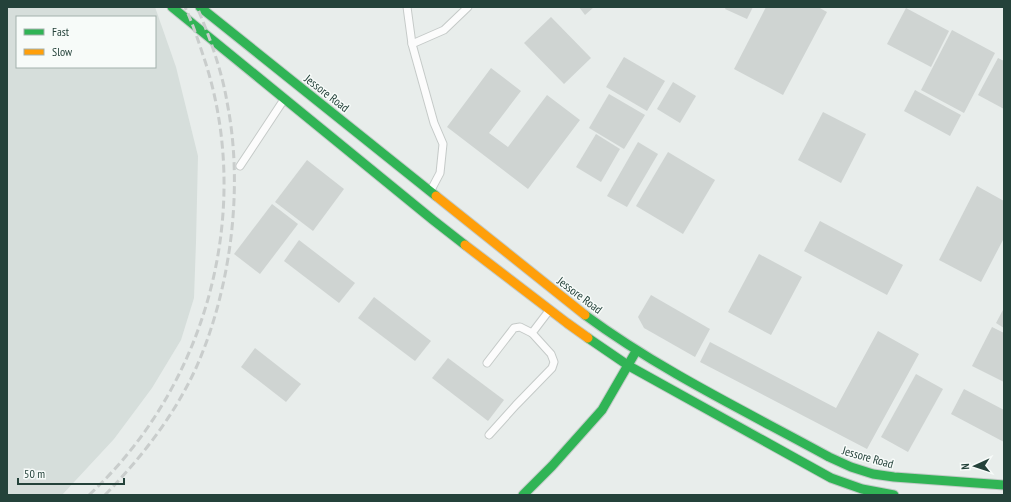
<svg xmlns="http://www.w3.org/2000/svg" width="1011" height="502" viewBox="0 0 1011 502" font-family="'PT Sans Narrow',sans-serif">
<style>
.built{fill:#d6dedb;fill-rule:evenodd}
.building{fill:#cfd4d2}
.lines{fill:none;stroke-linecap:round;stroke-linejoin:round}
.lane-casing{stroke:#c5cac8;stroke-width:9}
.fast-casing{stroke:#c3cbc8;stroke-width:11}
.slow-casing{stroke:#c3cbc8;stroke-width:11}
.lane{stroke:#fcfcfc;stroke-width:7}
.fast{stroke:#30b455;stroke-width:9}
.slow{stroke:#ff9f0a;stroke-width:9}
.rail{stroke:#c9cdcc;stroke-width:3;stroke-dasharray:8 4;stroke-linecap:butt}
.labels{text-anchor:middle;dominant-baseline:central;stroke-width:3;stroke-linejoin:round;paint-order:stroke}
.street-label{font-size:12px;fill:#24423a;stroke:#f7fbf9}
</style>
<rect width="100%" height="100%" fill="#e8edeb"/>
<path class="built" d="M7 7H155L176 67 198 156 196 242 194 298 181 340 152 388 114 439 62 495H7ZM17 17H155V67H17Z"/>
<g class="building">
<polygon points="579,7 594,7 585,15"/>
<polygon points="726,7 753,7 747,19 725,9"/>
<polygon points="766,7 818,7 827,12 783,95 734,69"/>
<polygon points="906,8 949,31 931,67 887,44"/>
<polygon points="551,17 591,58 564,84 524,43"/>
<polygon points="952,30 995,53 964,113 921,90"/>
<polygon points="624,57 665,81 647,111 606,87"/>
<polygon points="998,58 1004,61 1004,109 978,95"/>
<polygon points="491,68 521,91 489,133 508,147 547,95 580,120 528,189 447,127"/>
<polygon points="673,82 696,96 680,123 657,109"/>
<polygon points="915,90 961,115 950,136 904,111"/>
<polygon points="609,94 645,115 624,149 589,128"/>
<polygon points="823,112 866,134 841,183 798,160"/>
<polygon points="596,134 620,149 601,182 576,167"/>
<polygon points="638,142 658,154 627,207 607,196"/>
<polygon points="668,152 715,180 683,234 636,206"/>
<polygon points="307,160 344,189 313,231 275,202"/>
<polygon points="977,186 1004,201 1004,238 981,282 939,260"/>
<polygon points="272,204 298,224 260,274 234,254"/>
<polygon points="820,221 903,265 887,295 804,251"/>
<polygon points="299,240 355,283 339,303 284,261"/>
<polygon points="759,254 802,277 771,335 728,312"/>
<polygon points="651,295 710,329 695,357 644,328 638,317"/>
<polygon points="374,297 431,341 415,361 358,318"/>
<polygon points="1004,308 1004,328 996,323"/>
<polygon points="992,327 1004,333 1004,382 972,366"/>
<polygon points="878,331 919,354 867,449 700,362 710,342 836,408"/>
<polygon points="255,348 301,384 286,402 241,367"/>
<polygon points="448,358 504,400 488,421 432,378"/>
<polygon points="916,374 943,389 908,452 881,437"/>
<polygon points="964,389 1004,410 1004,442 951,414"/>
</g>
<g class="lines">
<defs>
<g id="lane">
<polyline points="407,7 412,44"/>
<polyline points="240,166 283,101"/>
<polyline points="431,190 440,173 443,144 434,123 412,44 444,30 468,7"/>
<polyline points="487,363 514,328 520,327 532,333"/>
<polyline points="489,435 516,405 552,368 554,362 551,354 532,333 548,312"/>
</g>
<g id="fast">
<polyline points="172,7 433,220 465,245"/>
<polyline points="200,7 436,196"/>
<path d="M585 315C661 371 747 412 829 457L851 467 873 474 894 477 1004 485"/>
<polyline points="588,338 629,366 831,478 862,489 894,495"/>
<polyline points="523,495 552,466 602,410 635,353"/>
</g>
<g id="slow">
<polyline points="436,196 585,315"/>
<polyline points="465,245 567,323 588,338"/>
</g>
</defs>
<use href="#lane" class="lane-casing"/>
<use href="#fast" class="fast-casing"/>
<use href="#slow" class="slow-casing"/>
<use href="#lane" class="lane"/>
<use href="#fast" class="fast"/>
<use href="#slow" class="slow"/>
<g class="rail">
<path d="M89 495C206 387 254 213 205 61 199 43 193 24 185 7"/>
<path d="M105 495C141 458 174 416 196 368 231 289 244 187 227 102 222 71 209 35 197 7"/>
</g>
</g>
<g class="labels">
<g class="street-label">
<text transform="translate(327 93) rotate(38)">Jessore Road</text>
<text transform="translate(580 295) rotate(37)">Jessore Road</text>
<text transform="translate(868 457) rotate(16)">Jessore Road</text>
</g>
</g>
<rect width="1011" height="502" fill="none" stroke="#24423a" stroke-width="16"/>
<rect x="16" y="16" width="140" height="52" fill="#f7fbf9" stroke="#a3b1ad"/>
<rect x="24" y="29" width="20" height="6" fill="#30b455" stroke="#a3b1ad"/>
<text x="52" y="36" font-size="12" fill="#24423a">Fast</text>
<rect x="24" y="49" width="20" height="6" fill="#ff9f0a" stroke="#a3b1ad"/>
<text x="52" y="56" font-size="12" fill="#24423a">Slow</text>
<g transform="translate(975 466) rotate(267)" stroke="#f7fbf9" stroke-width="3" paint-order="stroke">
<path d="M0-3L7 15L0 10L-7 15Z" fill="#24423a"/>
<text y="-6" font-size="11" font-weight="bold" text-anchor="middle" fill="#24423a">N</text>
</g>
<path d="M18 478v6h106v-6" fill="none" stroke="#24423a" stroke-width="2"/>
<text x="24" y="478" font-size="12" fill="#24423a" stroke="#f7fbf9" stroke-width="3" paint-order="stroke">50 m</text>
</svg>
